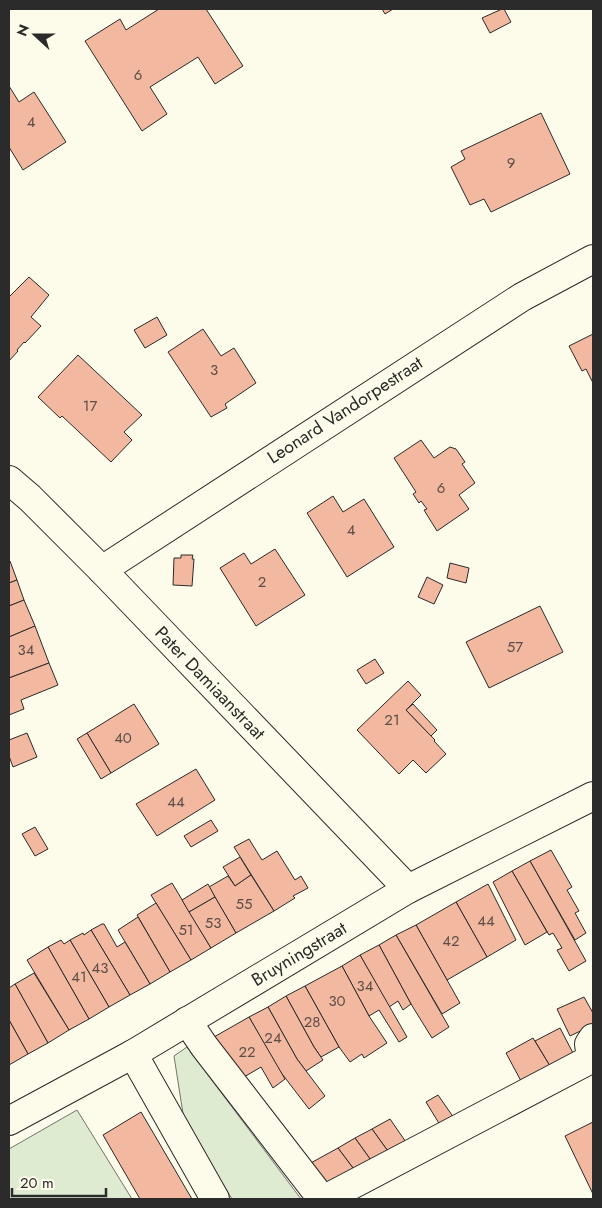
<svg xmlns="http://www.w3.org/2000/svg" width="602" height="1208" viewBox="0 0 602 1208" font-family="Jost,sans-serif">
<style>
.green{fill:#deebd1;stroke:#74746e}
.building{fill:#f2b8a0;stroke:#2b2b2b}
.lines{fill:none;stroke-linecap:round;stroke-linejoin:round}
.minor-casing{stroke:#2b2b2b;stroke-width:30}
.minor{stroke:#fdfbea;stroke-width:28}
.labels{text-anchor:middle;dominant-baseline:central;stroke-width:4;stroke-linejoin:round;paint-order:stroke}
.number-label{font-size:15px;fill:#5d4e48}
.street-label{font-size:18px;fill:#2b2b2b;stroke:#fdfbea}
</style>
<rect width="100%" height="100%" fill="#fdfbea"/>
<g class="green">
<polygon points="187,1047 301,1199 232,1199 184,1120 174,1056"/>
<polygon points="77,1110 132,1199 9,1199 9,1149"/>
</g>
<g class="building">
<polygon points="159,9 206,9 243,66 215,84 198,57 150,87 167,114 142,131 85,41 120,19 126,30"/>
<polygon points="382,9 393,9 385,14"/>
<polygon points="502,9 504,9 511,22 490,33 482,18"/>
<polygon points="9,86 19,102 34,92 66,142 23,170 9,147"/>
<polygon points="541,113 570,174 491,212 484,199 470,205 451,167 465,159 461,151"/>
<polygon points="29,277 49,295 31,317 41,326 25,343 24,342 17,350 18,351 9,361 9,295 10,296"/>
<polygon points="157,317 167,335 145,348 134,330"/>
<polygon points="203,329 221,356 234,348 256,383 225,404 227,408 211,417 168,352"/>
<polygon points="593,334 593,383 586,369 582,371 569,346"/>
<polygon points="78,355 142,415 124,432 132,440 111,462 62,416 60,418 38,397"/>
<polygon points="421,440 434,458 450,447 456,449 465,462 462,464 475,483 459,495 469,509 437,531 424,510 427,509 421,501 419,503 413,494 416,492 394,458"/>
<polygon points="333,496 343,512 364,499 394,547 347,577 307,513"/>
<polygon points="275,549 305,595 256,626 220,568 244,553 251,564"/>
<polygon points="181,555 193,555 192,559 194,559 192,586 173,585 174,558 181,558"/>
<polygon points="10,561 17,580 9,583 9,562"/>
<polygon points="450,563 469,568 466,583 447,578"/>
<polygon points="427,577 443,585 434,604 418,597"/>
<polygon points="17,580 24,600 9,606 9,583"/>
<polygon points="24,600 35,626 9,637 9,606"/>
<polygon points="540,606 563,652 489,688 466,642"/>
<polygon points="35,626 49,663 9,678 9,637"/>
<polygon points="375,659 384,673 366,684 357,670"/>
<polygon points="49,663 58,685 21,700 24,709 9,715 9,678"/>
<polygon points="408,681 421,695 406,710 435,740 434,741 446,754 426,773 413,760 399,774 357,730"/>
<polygon points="134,704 159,744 111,773 87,733"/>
<polygon points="413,704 437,730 431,736 406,710"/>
<polygon points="27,733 37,757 13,767 9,756 9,740"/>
<polygon points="87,733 111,773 101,779 77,739"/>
<polygon points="196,769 215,800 157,836 136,804"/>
<polygon points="211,820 218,831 191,847 184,836"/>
<polygon points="35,827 48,849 35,856 22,834"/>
<polygon points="249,839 262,860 277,851 295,880 301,876 308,888 293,896 295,898 274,911 234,847"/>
<polygon points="551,850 572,887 567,890 579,911 575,913 586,933 575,940 530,861"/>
<polygon points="240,857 251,875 235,886 223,867"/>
<polygon points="530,861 586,961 569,971 557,950 562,948 553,933 549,935 512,871"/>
<polygon points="512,871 547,932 525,945 493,882"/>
<polygon points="251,875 274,911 236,933 209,887 228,876 235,886"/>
<polygon points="172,883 211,948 191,960 151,895"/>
<polygon points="208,884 215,897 189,912 182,900"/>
<polygon points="488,884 516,940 487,957 456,902"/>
<polygon points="215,897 236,933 211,948 189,912"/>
<polygon points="456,902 487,957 447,980 416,925"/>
<polygon points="156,903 191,960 170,972 137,915"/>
<polygon points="138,917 170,972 150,984 118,930"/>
<polygon points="102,924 104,924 117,947 125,942 150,984 130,995 91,930"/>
<polygon points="416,925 460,1003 442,1014 396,935"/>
<polygon points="91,930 130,995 109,1007 70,940 83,933 84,935"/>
<polygon points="396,935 449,1027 432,1038 411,1004 379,945"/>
<polygon points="61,940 64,944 70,940 109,1007 89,1019 48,947"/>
<polygon points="379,945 411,1004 403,1010 398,1001 389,1007 360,955"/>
<polygon points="48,947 89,1019 69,1030 27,960"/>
<polygon points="360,955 407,1037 399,1042 379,1010 369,1016 342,966"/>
<polygon points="342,966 369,1016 387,1043 364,1058 362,1054 350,1062 339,1047 305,986"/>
<polygon points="34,973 69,1030 48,1043 15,984"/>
<polygon points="15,984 48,1043 28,1054 9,1020 9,988"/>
<polygon points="305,986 339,1047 321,1057 314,1047 286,996"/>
<polygon points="286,996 314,1047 323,1060 306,1071 297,1059 268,1007"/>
<polygon points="584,997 593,1013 593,1025 570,1036 557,1009"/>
<polygon points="268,1007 297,1059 325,1096 309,1109 279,1070 249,1017"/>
<polygon points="249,1017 285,1079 273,1088 261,1067 244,1077 214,1037"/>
<polygon points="9,1020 28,1054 9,1065"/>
<polygon points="560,1028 573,1053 550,1066 535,1041"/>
<polygon points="533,1038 550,1066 521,1081 506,1053"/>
<polygon points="438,1095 454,1118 440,1125 426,1102"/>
<polygon points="141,1112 192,1199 140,1199 103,1135"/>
<polygon points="390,1119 408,1145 390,1154 372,1129"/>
<polygon points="593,1122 593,1194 565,1136"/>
<polygon points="372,1129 390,1154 373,1163 355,1138"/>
<polygon points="355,1138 373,1163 356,1172 338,1148"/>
<polygon points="338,1148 356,1172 327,1188 309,1164"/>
</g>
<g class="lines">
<defs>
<g id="minor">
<polyline points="9,480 30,498 102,570 408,889"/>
<polyline points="102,570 522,297 593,259"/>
<polyline points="187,1021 204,1046 322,1199"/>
<polyline points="133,1054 215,1199"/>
<polyline points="9,1121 133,1054 408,889 593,796"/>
<polyline points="325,1199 591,1059 589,1044 593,1038"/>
</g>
</defs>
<use href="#minor" class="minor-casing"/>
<use href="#minor" class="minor"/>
</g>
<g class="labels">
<g class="number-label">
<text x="138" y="75">6</text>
<text x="31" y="122">4</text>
<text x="511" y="163">9</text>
<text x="214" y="370">3</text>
<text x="90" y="406">17</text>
<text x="441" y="488">6</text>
<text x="351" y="530">4</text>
<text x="262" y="582">2</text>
<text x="515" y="647">57</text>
<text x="26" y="650">34</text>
<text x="392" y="720">21</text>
<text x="123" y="738">40</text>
<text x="176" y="802">44</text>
<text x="244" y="904">55</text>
<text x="486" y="921">44</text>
<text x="213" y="923">53</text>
<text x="186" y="930">51</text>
<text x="451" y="941">42</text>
<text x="100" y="968">43</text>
<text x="79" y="977">41</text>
<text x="365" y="986">34</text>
<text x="337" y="1001">30</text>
<text x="312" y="1022">28</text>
<text x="273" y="1038">24</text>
<text x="247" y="1052">22</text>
</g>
<g class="street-label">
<text transform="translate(345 410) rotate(-33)">Leonard Vandorpestraat</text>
<text transform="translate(210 683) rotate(46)">Pater Damiaanstraat</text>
<text transform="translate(299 954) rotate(-31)">Bruyningstraat</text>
</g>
</g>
<rect width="602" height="1208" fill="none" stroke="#2b2b2b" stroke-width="20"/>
<g transform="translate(35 35) rotate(291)" stroke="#fdfbea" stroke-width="4" paint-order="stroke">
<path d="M0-4L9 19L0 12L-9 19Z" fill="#2b2b2b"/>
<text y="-8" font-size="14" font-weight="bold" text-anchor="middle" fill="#2b2b2b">N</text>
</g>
<path d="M12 1188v8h94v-8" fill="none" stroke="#2b2b2b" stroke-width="2.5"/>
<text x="20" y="1188" font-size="15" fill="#2b2b2b" stroke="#fdfbea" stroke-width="4" paint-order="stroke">20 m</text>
</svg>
